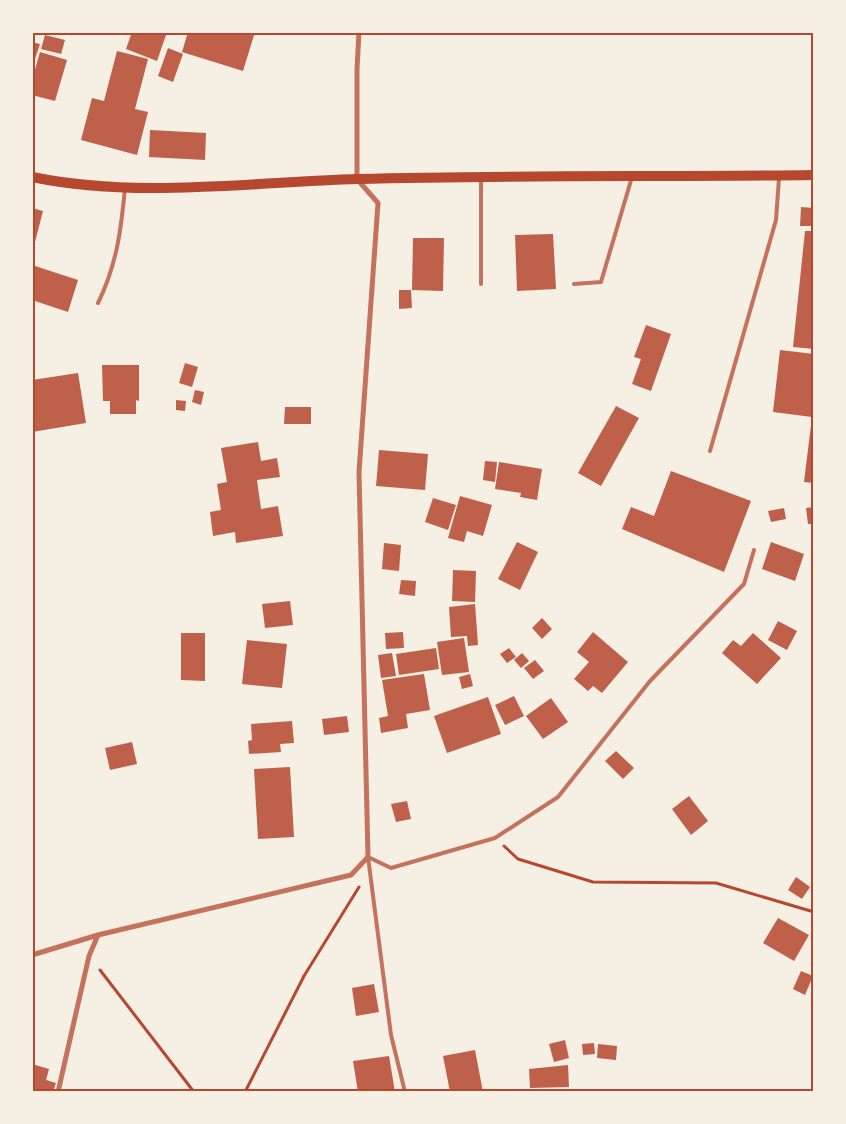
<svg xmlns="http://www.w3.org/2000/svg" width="846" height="1124" viewBox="0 0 846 1124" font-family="Rubik,sans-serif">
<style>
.building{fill:#bf614a}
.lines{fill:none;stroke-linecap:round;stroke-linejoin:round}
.path{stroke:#b5482f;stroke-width:3}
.service{stroke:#c5725c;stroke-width:4}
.minor{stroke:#c5725c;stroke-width:5}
.secondary{stroke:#b5482f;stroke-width:10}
.neatline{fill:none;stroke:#b5482f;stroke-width:2}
</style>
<rect width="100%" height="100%" fill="#f6efe4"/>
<g class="building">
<polygon points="132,32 167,32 157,61 126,49"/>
<polygon points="188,32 255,32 243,71 182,52"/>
<polygon points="45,35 65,40 61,54 41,49"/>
<polygon points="32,42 40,44 35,59 32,58"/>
<polygon points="168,48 183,54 173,82 158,76"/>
<polygon points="117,51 148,59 135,109 148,112 137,155 81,140 92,98 104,101"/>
<polygon points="40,52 67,60 55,101 32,95 32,80"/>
<polygon points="150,130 206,133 205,160 149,157"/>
<polygon points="801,207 814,208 814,226 800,226"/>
<polygon points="32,208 43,211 35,242 32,241"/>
<polygon points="805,231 814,231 814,349 793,347"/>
<polygon points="553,234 556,289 517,291 515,235"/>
<polygon points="413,238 444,238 443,291 412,290"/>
<polygon points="32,265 78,280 68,312 32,300"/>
<polygon points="399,290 411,290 412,308 399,309"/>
<polygon points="646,325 671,334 651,391 632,384 641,359 634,357"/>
<polygon points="780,350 814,354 814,483 804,482 812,417 773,412"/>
<polygon points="185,363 198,367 192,387 179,383"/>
<polygon points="102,365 139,365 139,401 136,400 136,414 110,414 110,401 103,401"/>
<polygon points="78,373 86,423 32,432 32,380"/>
<polygon points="195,390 204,392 201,405 192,402"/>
<polygon points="176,400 186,401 185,411 176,410"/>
<polygon points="616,406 639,418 601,486 578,473"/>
<polygon points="285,407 311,407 311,424 284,424"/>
<polygon points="258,442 261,461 277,458 280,477 257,480 261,509 278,506 283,536 236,543 235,532 213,536 210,512 221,510 217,484 227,482 221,448"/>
<polygon points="379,450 428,454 425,490 376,486"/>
<polygon points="485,461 497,462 495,482 483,480"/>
<polygon points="499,462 542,469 537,500 520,497 521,493 495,489"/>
<polygon points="671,471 751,501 724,572 622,529 631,507 654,516"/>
<polygon points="460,496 492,505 483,536 467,531 464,542 448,538"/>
<polygon points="433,498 456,505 448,530 425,522"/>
<polygon points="814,507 814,524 808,524 806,508"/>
<polygon points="784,508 786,519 771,522 768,511"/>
<polygon points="517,542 538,552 520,590 498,579"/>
<polygon points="771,542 804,554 795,581 762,569"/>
<polygon points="384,543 401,545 399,571 382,569"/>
<polygon points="453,570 476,571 475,602 452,601"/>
<polygon points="401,580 416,581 415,596 399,594"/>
<polygon points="290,601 293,625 265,628 262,604"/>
<polygon points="475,604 478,645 468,646 467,636 451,637 449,607"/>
<polygon points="542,618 552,629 542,639 532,628"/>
<polygon points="778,621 797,631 787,650 768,640"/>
<polygon points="403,632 404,648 386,649 385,633"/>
<polygon points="593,632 628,662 602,693 593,686 588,691 574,679 589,662 577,652"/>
<polygon points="181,633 205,633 205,681 181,680"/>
<polygon points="753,633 781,658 757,684 722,653 733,640 741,646"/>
<polygon points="464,638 469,672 442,675 437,642"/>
<polygon points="247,640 287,644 282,688 242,684"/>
<polygon points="436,648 439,669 399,675 396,654"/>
<polygon points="509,648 516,657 507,663 500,654"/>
<polygon points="392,653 396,676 381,678 378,655"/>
<polygon points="522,653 529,661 521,668 514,660"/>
<polygon points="535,660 544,671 533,679 524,668"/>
<polygon points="424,674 430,710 406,714 408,728 381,733 379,718 388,716 382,680"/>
<polygon points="470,674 473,686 462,689 459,677"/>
<polygon points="514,696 524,716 505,725 495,705"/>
<polygon points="488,697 501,734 447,753 434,716"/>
<polygon points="551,698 568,722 543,739 526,716"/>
<polygon points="347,716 349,732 324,735 322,719"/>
<polygon points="292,721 294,743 280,744 281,752 249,754 248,741 252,740 251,724"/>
<polygon points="132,742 137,764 110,770 105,748"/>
<polygon points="616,751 634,768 623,779 605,761"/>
<polygon points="290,767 294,837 258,839 254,769"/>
<polygon points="689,796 708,821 691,835 672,809"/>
<polygon points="407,801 411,819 396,822 391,804"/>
<polygon points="796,877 810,887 802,899 788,890"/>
<polygon points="778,918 809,935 794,961 763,943"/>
<polygon points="801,971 813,976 805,995 793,989"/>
<polygon points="374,984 379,1012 356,1016 352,988"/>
<polygon points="565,1040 569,1058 554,1062 549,1044"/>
<polygon points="594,1043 595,1054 583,1055 582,1044"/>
<polygon points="598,1044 617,1046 616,1060 597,1058"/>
<polygon points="475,1050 483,1092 450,1092 443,1056"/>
<polygon points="389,1056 395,1092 358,1092 353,1061"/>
<polygon points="32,1064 49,1069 46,1080 56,1083 53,1092 32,1092"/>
<polygon points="568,1065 569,1087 530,1088 529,1069"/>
</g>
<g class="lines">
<g class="path">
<polyline points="504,846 518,859 593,882 716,883 814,912"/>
<polyline points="100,970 194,1092"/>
<polyline points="245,1092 304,976 359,887"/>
</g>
<g class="service">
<polyline points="481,284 481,178"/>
<polyline points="574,284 601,282 632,177"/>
<path d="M98 303C117 264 121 230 125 188"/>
<polyline points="710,451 776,220 779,178"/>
<polyline points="368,857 391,868 495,838 558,797 650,681 744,584 754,550"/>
<polyline points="368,857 391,1035 405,1092"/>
</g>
<g class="minor">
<polyline points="32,955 98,935"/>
<polyline points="58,1092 89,956 98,935 351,875 368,857 359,472 378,203 357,179 357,69 359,32"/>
</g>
<path class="secondary" d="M32 177C140 199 249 182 358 179 509 175 662 177 814 175"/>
</g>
<rect width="846" height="1124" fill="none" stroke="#f6efe4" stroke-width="68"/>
<rect x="34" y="34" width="778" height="1056" class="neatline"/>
</svg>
